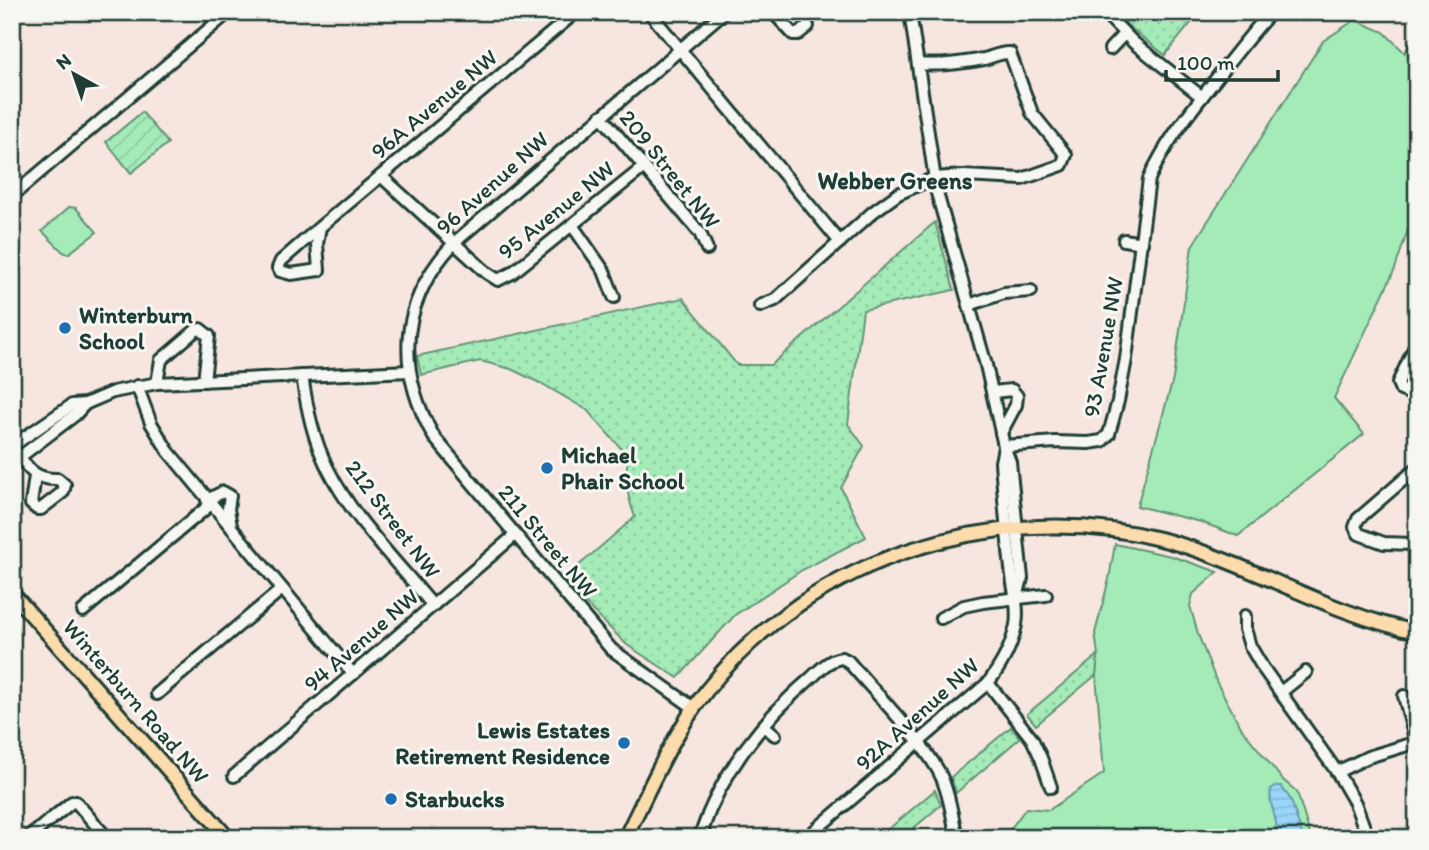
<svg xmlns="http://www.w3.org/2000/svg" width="1429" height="850" viewBox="0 0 1429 850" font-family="Itim,sans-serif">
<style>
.grass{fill:#a4ebb8;stroke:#629476;stroke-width:2}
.park{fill:url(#park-dots);stroke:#629476;stroke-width:2}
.garden{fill:url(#garden-furrows);stroke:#629476;stroke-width:2}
.water{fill:url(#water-rules);stroke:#6999ab;stroke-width:2}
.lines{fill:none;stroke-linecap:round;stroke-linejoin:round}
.minor-casing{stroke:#1f3d34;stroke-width:16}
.major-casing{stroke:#1f3d34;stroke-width:18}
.minor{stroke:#f6f6f2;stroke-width:10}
.major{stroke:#fcdcac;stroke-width:12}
.poi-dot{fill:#1f6fb2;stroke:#f6f6f2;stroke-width:2.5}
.labels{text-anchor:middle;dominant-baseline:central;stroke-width:6;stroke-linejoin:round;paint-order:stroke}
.street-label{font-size:23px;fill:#1f3d34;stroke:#f6f6f2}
.poi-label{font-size:23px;font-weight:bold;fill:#1f3d34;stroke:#f6f6f2;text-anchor:start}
.neighbourhood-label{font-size:24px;font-weight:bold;fill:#1f3d34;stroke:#f6f6f2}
</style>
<defs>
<pattern id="park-dots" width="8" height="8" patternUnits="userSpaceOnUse" patternTransform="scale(1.75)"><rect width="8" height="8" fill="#a4ebb8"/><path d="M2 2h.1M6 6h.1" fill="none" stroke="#8dca9f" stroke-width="1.8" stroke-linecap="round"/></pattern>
<pattern id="garden-furrows" width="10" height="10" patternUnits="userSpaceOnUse" patternTransform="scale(1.75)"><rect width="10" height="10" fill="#a4ebb8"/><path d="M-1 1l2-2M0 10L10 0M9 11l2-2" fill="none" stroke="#8dca9f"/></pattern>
<pattern id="water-rules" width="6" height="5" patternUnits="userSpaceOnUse" patternTransform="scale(1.75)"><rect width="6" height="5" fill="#9ad6fb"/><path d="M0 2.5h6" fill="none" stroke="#84b9d8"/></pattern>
</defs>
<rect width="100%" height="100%" fill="#f7e6df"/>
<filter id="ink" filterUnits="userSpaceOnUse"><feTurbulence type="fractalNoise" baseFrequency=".0143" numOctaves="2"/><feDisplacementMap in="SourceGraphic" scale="14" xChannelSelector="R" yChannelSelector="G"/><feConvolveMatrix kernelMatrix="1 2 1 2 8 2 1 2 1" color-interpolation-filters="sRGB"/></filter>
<g filter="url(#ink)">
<g class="grass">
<polygon points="1355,20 1384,32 1405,53 1413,36 1417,43 1417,202 1395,269 1334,398 1364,434 1238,536 1201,522 1137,506 1173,379 1192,246 1323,41"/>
<polygon points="69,207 76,208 97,232 68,254 63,252 42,231"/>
<polygon points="1115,544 1171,556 1218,572 1193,594 1190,606 1198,634 1217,683 1242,729 1282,779 1297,792 1311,838 1007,838 1006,835 1026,808 1049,810 1104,773 1096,675 1098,655 1095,633 1109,579"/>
</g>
<g class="park">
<polygon points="1116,12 1200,12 1165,55 1128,26"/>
<path d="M935 222 954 290 863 310 848 424 864 446 841 488 866 537 802 570 735 615 678 678 627 645 562 580 635 517C626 492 625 482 628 456L587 410 544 385 511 369 480 361 421 375 417 356 683 298 737 365H771Z"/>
<polygon points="1098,655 1096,675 1036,725 1027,714"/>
<polygon points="1011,727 1020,738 956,793 951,777"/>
<polygon points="935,790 941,805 902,838 878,838"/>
</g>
<polygon class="garden" points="142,112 168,143 131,173 106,142"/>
<path class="water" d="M1276 786H1281L1291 800 1303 838H1275C1281 820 1267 806 1271 789Z"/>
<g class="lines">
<defs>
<g id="minor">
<polyline points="649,12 840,242"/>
<polyline points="773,12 793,34 798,34 808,26"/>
<polyline points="910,12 937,193 986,365 1004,446 1010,462 1022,578 1017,598"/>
<polyline points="1104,12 1134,43 1202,97"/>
<polyline points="1110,49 1124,34"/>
<polyline points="601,116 700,233 707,249"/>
<polyline points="381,176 487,273 498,280 512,273 644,167"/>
<polyline points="12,196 229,12"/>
<polyline points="572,225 604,271 614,297"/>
<polyline points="320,227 317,244 319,270 291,274 280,271 278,268 281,261 320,227 576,12"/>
<polyline points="1124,240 1142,243"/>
<polyline points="969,305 1004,293 1031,291"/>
<path d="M760 306 775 300 873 212 898 194 934 178 964 176 1022 179 1062 165 1066 155 1032 113 1010 53C1000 52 993 57 984 59 961 63 941 66 918 64"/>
<polyline points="1417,342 1398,383 1401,390 1417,396"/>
<path d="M302 376C307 408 313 439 328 469 353 519 397 562 433 606"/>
<polyline points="157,383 161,360 196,330 200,329 209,336 204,381"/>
<polyline points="137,386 151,423 168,451 353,674"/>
<polyline points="993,392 1012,390 1017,396 1016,405 1001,433"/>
<polyline points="12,446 72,405 85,404 113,392 157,383 409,371"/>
<path d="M1004 446 1055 442 1088 443 1102 441 1109 434 1118 401 1126 359 1149 179C1164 145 1186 117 1209 88 1229 62 1249 36 1271 12"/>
<path d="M12 447C27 466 32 480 58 479L65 485 63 492 41 509H37L31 504 35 476"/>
<polyline points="12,463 75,415 85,404"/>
<polyline points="207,500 223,492 230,496 228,509 231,526"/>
<polyline points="1413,544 1384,543 1359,534 1355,527 1358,519 1417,468"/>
<polyline points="83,611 211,504"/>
<polyline points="1245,616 1245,629 1250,646 1263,668 1337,772 1355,803 1368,838"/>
<polyline points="941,618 964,606 983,602 1046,595"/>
<polyline points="988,683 1032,739 1041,758 1051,787"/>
<polyline points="1281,692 1306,672"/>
<polyline points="157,694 282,589"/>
<polyline points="1404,696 1416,743"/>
<path d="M694 708 611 649 434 437C395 367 399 301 455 242L724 12"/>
<polyline points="764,726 775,735"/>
<polyline points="1337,772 1368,757 1417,742"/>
<polyline points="234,776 515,535"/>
<polyline points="28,838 72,802 76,802 107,838"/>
<path d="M707 838 702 831C721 773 764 718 811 678 820 670 829 659 842 658L848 661C876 694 917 734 938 770 949 790 952 816 957 838"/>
<path d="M806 838 988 683C1001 666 1012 646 1016 625 1019 608 1014 593 1012 576 1007 539 1004 500 1001 462L1004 447"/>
</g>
<g id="major">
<polyline points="12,593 228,838"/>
<path d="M625 838C650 788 672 735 707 690 812 556 1000 498 1164 540 1251 563 1328 614 1417 632"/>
</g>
</defs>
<use href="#minor" class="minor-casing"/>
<use href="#major" class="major-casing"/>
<use href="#minor" class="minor"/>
<use href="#major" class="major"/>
</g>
</g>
<g class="poi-dot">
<circle cx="65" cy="328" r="7"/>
<circle cx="547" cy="468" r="7"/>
<circle cx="624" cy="743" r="7"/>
<circle cx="391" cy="799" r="7"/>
</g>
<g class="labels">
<g class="street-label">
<text transform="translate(434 104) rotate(-40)">96A Avenue NW</text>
<text transform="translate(670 169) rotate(51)">209 Street NW</text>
<text transform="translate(492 183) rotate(-42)">96 Avenue NW</text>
<text transform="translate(556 210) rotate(-39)">95 Avenue NW</text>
<text transform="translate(1103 347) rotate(-80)">93 Avenue NW</text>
<text transform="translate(393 519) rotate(53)">212 Street NW</text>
<text transform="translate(548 541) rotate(50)">211 Street NW</text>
<text transform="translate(361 640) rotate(-41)">94 Avenue NW</text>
<text transform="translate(136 701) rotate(49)">Winterburn Road NW</text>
<text transform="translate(917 714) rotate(-42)">92A Avenue NW</text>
</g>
<g class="poi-label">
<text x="79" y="315">Winterburn<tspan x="79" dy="26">School</tspan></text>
<text x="561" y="455">Michael<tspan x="561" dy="26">Phair School</tspan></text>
<text x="610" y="730" text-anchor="end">Lewis Estates<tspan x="610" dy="26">Retirement Residence</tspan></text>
<text x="405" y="799">Starbucks</text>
</g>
<g class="neighbourhood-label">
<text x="895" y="180">Webber Greens</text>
</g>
</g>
<rect width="1429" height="850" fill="none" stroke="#f6f6f2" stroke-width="42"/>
<rect x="21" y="21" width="1387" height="808" fill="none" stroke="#1f3d34" stroke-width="2.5" filter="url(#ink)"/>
<g transform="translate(74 74) rotate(320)" stroke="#f6f6f2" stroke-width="5" paint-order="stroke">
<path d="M0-5L12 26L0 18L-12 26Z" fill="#1f3d34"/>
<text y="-10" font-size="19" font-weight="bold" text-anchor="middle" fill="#1f3d34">N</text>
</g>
<path d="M1166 70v10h112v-10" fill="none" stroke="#1f3d34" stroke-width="3.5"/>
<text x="1177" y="70" font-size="21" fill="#1f3d34" stroke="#f6f6f2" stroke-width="5" paint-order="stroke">100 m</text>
</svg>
